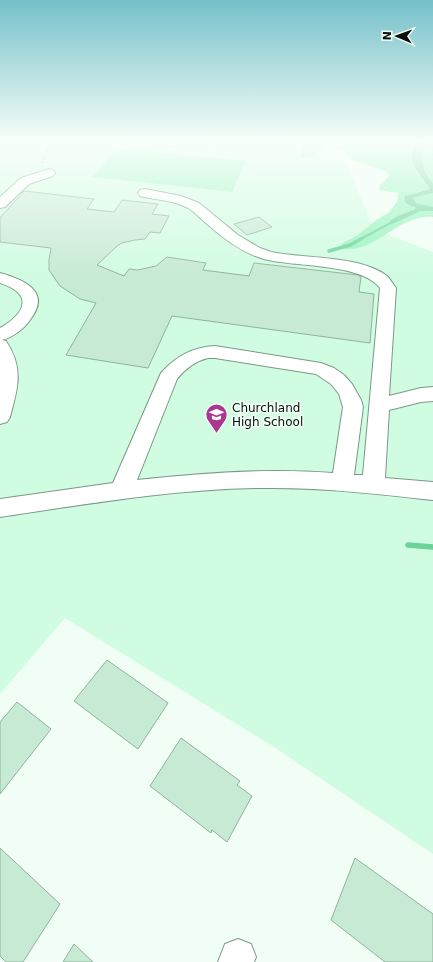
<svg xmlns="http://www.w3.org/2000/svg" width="433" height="962" viewBox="0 0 433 962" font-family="'DejaVu Sans',sans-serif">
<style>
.built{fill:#d0fce1}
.green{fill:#96f3bd}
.water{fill:#6ad39a}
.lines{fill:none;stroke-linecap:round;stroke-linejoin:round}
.stream-far2{stroke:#6ad39a;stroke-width:2.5}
.stream-far1{stroke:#6ad39a;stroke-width:3.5}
.stream{stroke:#6ad39a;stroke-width:5.5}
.building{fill:#c7ead4;stroke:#91b29d}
.minor-casing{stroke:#799985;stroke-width:2}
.path{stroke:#99a69e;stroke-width:1.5;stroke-dasharray:2 2;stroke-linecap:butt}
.minor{fill:#fff;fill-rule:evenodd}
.labels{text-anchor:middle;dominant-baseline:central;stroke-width:3.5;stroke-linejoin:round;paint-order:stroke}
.poi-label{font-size:12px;fill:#051009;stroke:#f0fef5;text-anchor:start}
</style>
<rect width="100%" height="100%" fill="#f0fef5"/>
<polygon class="built" points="0,142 295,142 347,165 374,229 433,252 433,854 274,747 65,618 0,694"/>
<g class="green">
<polygon points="115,142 214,142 209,152"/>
<path d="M305 142H417L413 147 416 172 430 189 411 194 415 209 400 215 407 217 421 211H433V217C397 214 373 257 339 248L343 243 358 235 376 220 388 213 397 202 398 193 379 190 380 185 389 176 387 172C378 168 360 164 352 159 346 155 344 148 335 147 320 145 312 166 300 156Z"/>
<path d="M433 142V183C424 173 413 146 433 142Z"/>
<polygon points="117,148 246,161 232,192 93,177"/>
<polygon points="433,193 433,207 416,203 413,198"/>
</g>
<path class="water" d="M417 142H431C414 150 424 173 433 183V193L413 198 416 203 433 207V211H421L392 224 390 221 400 215 415 209V207C409 205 403 204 405 196L430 189C420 175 404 161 417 142Z"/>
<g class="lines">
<polyline class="stream-far2" points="359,240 396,220"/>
<polyline class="stream-far1" points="329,251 350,245 361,239"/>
<polyline class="stream" points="408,545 433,547"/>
</g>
<g class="building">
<polygon points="24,191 94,199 87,209 114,212 122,200 158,204 152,214 169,216 160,233 150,232 145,239 135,240 122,243 117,246 97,265 124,276 129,269 138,270 156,266 167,257 206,263 203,270 249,276 254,263 358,275 361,277 359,292 374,294 370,343 172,316 148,368 66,355 96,303 80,299 60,286 49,270 49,260 51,248 0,242 0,218"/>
<polygon points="259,217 272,227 247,235 234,224"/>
<polygon points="107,660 168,703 138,749 74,701"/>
<polygon points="17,702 51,729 0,794 0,722"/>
<polygon points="181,738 240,781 237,785 252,796 227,842 212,830 211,833 150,786"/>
<polygon points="0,848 60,904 23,962 6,962 0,956"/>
<polygon points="355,858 433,914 433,962 385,962 331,920"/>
<polygon points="74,944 93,962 63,962"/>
</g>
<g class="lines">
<defs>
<g id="minor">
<polygon points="49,169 53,170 55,173 53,176 29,184 5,207 0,208 0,197 21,178"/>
<path d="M145 189 181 196 199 203 238 235 260 248 271 252C304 259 360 255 387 276 390 279 393 284 396 288L389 396 421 388 433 387V401L421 402 389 410 385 478 433 482V500C376 494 319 487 261 488 174 489 87 504 0 517V499L113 483 161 373C176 356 193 347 215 346L321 363 334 368 344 375 352 384 361 400 363 407 354 475H363L380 288C362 263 293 267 264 259 242 253 223 238 207 224 201 219 195 212 188 208 173 200 156 200 140 196L138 193 140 190ZM208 358H215L316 374 331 384 339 394 343 407 333 473C267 468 202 473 137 480L177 379C185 369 195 361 208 358Z"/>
<path d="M0 273C25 280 52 292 30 320 24 329 13 337 2 340L6 341C24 368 18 388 10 417L7 422 0 424V328C26 313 34 294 0 283Z"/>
<polygon points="238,939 251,944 256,957 254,962 218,962 225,944"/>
</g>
</defs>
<use href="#minor" class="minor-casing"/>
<polyline class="path" points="40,142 48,149 42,163"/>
<use href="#minor" class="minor"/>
</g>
<linearGradient id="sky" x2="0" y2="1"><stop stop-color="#75c0c9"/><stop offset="0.51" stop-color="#f8fffa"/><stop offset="1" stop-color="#f8fffa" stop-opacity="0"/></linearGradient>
<rect width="433" height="277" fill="url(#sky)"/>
<defs>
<symbol id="school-pin" viewBox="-11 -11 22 30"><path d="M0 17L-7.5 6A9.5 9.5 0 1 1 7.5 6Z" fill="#ab3791" stroke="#f0fef5"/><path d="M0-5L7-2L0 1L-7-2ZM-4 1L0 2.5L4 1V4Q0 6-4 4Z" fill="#fff"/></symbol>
</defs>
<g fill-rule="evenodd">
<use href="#school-pin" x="204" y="402" width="25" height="34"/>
</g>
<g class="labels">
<g class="poi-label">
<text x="232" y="408">Churchland<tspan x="232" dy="14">High School</tspan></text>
</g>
</g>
<g transform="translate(397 36) rotate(272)" stroke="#f0fef5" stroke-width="3" paint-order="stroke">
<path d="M0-3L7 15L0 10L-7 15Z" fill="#051009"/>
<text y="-6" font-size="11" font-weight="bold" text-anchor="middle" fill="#051009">N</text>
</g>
</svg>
